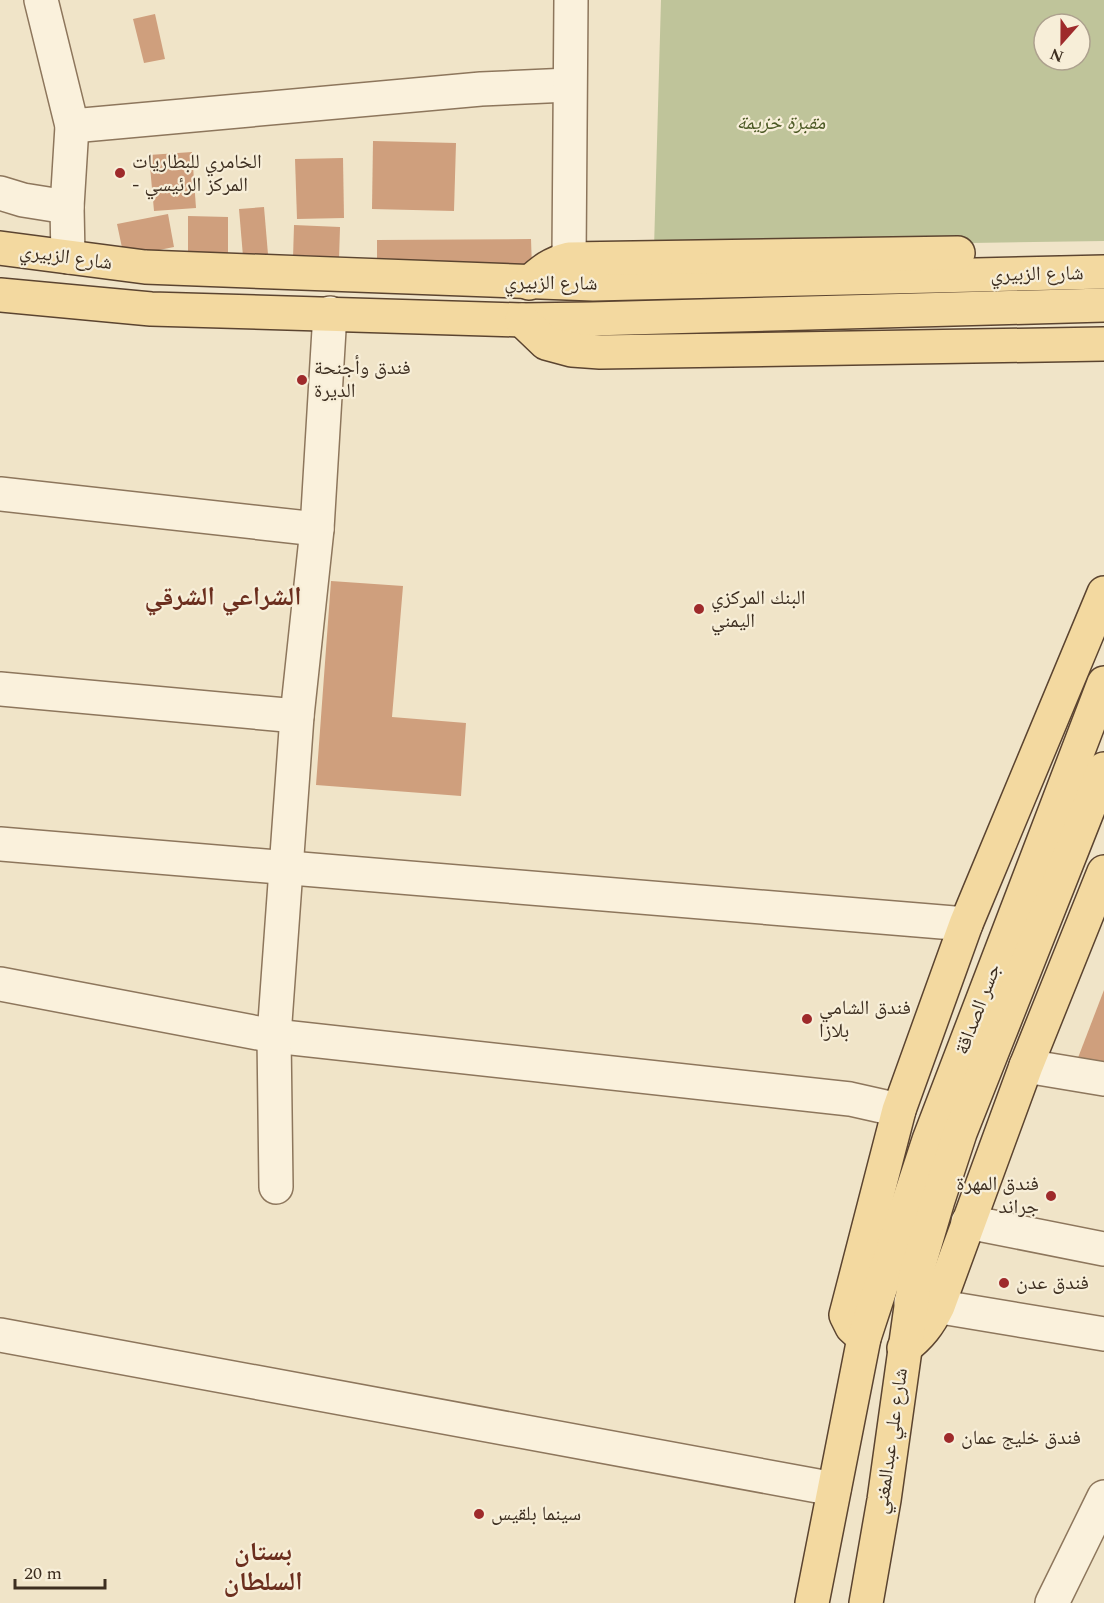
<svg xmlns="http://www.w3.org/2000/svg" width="1104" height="1603" viewBox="0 0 1104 1603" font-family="Spectral,'Noto Naskh Arabic',serif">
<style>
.cemetery{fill:#bfc49a;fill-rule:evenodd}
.building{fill:#cf9f7d}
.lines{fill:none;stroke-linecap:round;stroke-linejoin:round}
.minor-casing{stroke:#8d765c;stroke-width:36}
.major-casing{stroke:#5b4430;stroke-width:36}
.minor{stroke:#faf1dc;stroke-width:33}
.major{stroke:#f3d9a0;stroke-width:33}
.poi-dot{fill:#9e2a2b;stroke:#f7eed8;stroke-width:2}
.labels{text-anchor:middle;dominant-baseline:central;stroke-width:4.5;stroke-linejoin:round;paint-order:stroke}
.park-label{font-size:20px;font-style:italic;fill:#4d5a26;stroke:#f7eed8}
.poi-label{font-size:20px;fill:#3d2e20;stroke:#f7eed8;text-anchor:start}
.street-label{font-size:20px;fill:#3d2e20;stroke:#f7eed8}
.district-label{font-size:26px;font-weight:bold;fill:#6b2e1e;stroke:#f7eed8}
</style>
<rect width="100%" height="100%" fill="#f0e4c8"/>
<path class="cemetery" d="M661 0H1104V241L654 248ZM1044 24H1080V60H1044Z"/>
<g class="building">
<polygon points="155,14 165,59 144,63 133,19"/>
<polygon points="373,141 456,143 454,211 372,209"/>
<polygon points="192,152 196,208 154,211 149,155"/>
<polygon points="343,158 344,218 297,219 295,159"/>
<polygon points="264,207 269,266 244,268 239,209"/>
<polygon points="168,214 174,247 124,257 117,224"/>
<polygon points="188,216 228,217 228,261 188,261"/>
<polygon points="294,225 340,227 339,260 293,259"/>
<polygon points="531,239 532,268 377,269 377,240"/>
<polygon points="331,581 403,586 392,717 466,723 461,796 316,785"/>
<polygon points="1104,990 1104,1068 1076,1063"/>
</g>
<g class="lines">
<defs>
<g id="minor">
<polyline points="41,0 72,126 67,207 68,257"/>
<polyline points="72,126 481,89 569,85"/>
<polyline points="0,193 23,200 67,207"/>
<polyline points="569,259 571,0"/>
<polyline points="0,494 317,529"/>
<polyline points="0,689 297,716"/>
<polyline points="0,844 966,924"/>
<polyline points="0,984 274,1036 850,1099 899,1110"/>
<polyline points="1026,1066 1104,1079"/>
<polyline points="276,1187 274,1036 297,716 317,529 330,313"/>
<polyline points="968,1222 1104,1249"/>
<polyline points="911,1302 1104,1334"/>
<polyline points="0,1335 834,1489"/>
<polyline points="1052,1603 1104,1497"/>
</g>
<g id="major">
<polyline points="0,248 145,267 593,284 1104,272"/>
<path d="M529 283C542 271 552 263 569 259L958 253"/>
<polyline points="0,295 151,309 522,320 591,319 1104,305"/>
<polyline points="522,320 546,343 572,350 600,352 1104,344"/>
<polyline points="864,1338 852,1327 846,1315 899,1110 966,924 1104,593"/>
<path d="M904 1348C920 1336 929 1324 938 1306L1026 1066 1104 872"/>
<polyline points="812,1603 864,1338 929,1140 1104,683"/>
<polyline points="866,1603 884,1500 915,1278 938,1200 960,1133 1104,769"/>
</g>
</defs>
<use href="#minor" class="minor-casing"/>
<use href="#major" class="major-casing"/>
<use href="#minor" class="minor"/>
<use href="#major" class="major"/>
</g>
<g class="poi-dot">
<circle cx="120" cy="173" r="6"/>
<circle cx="302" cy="380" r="6"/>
<circle cx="699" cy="609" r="6"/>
<circle cx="807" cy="1019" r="6"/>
<circle cx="1051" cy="1196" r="6"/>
<circle cx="1004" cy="1283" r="6"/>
<circle cx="949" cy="1438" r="6"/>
<circle cx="479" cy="1514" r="6"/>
</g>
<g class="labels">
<g class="park-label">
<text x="781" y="123">مقبرة خزيمة</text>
</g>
<g class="poi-label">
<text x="132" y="162">الخامري للبطاريات<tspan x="132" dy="23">- المركز الرئيسي</tspan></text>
<text x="314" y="368">فندق وأجنحة<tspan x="314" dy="23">الديرة</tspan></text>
<text x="711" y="598">البنك المركزي<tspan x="711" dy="23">اليمني</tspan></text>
<text x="819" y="1008">فندق الشامي<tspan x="819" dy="23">بلازا</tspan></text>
<text x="1039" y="1184" text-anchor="end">فندق المهرة<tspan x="1039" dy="23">جراند</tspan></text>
<text x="1016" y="1283">فندق عدن</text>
<text x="961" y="1438">فندق خليج عمان</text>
<text x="491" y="1514">سينما بلقيس</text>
</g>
<g class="street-label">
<text transform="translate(66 257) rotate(8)">شارع الزبيري</text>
<text transform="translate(1037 274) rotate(-1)">شارع الزبيري</text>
<text transform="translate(551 283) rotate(1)">شارع الزبيري</text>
<text transform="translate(978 1009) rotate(-69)">جسر الصداقة</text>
<text transform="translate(891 1441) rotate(-82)">شارع علي عبدالمغني</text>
</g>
<g class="district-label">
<text x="223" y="597">الشراعي الشرقي</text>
<text x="263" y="1552">بستان<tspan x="263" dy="30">السلطان</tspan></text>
</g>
</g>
<g transform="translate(1062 42) rotate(201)"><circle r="28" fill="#f7eed8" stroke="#ada18e" stroke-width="1.5"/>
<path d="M0-4.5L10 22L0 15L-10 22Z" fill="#9e2a2b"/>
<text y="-9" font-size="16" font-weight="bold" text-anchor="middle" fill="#3d2e20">N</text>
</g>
<path d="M15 1579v9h90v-9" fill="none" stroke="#3d2e20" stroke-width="3"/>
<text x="24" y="1579" font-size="18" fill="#3d2e20" stroke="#f7eed8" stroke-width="4.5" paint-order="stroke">20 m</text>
</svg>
